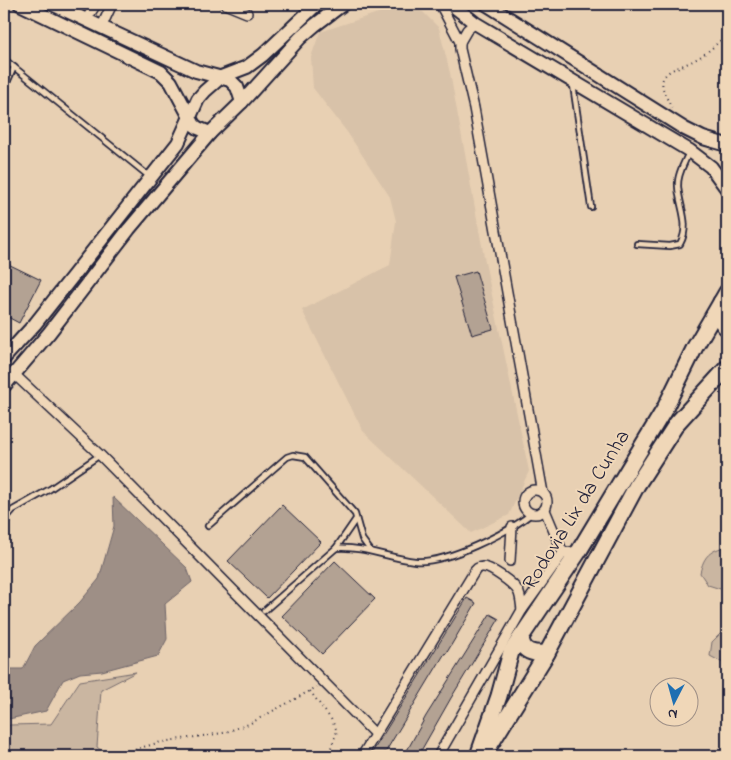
<svg xmlns="http://www.w3.org/2000/svg" width="731" height="760" viewBox="0 0 731 760" font-family="'Indie Flower',sans-serif">
<style>
.built{fill:#d8c2a9}
.green{fill:#cab6a1;stroke:#766c6e}
.water{fill:#9e8f86;stroke:#6c6368}
.building{fill:#b3a293;stroke:#22223b}
.lines{fill:none;stroke-linecap:round;stroke-linejoin:round}
.lane-casing{stroke:#22223b;stroke-width:8}
.street-casing{stroke:#22223b;stroke-width:12}
.secondary-casing{stroke:#22223b;stroke-width:16}
.primary-casing{stroke:#22223b;stroke-width:19}
.path{stroke:#22223b;stroke-width:2;stroke-dasharray:1 4;stroke-linecap:butt}
.lane{stroke:#f0d7b8;stroke-width:4.5}
.street{stroke:#f0d7b8;stroke-width:9}
.secondary{stroke:#f0d7b8;stroke-width:12}
.primary{stroke:#f0d7b8;stroke-width:15}
.labels{text-anchor:middle;dominant-baseline:central;stroke-width:4;stroke-linejoin:round;paint-order:stroke}
.street-label{font-size:21px;fill:#22223b;stroke:#f0d7b8}
</style>
<rect width="100%" height="100%" fill="#e8d0b3"/>
<filter id="ink" filterUnits="userSpaceOnUse"><feTurbulence type="fractalNoise" baseFrequency=".02" numOctaves="2"/><feDisplacementMap in="SourceGraphic" scale="10" xChannelSelector="R" yChannelSelector="G"/><feConvolveMatrix kernelMatrix="1 2 1 2 8 2 1 2 1" color-interpolation-filters="sRGB"/></filter>
<g filter="url(#ink)">
<polygon class="built" points="405,4 423,12 439,28 450,73 485,262 529,471 509,515 471,533 363,431 302,310 390,265 396,221 390,197 347,132 313,88 311,57 320,32"/>
<g class="green">
<path d="M727 546V591L708 585 700 573C704 555 710 551 727 546Z"/>
<polygon points="722,632 727,633 727,665 710,656 712,642"/>
<polygon points="136,672 101,690 97,747 108,756 4,756 4,729 10,725 51,724 80,681"/>
</g>
<polygon class="water" points="113,497 187,568 192,582 165,604 167,639 158,656 102,671 80,673 63,680 46,711 4,720 4,669 23,669 35,646 80,602 99,579 114,526"/>
<g class="building">
<polygon points="4,262 41,280 19,323 4,315"/>
<polygon points="476,271 493,329 472,335 454,277"/>
<polygon points="282,505 321,542 267,598 228,561"/>
<polygon points="335,561 375,599 322,654 282,616"/>
<polygon points="467,598 476,603 446,654 445,653 383,756 370,756"/>
<polygon points="490,614 499,619 451,698 422,749 417,756 404,756 426,716"/>
</g>
<g class="lines">
<defs>
<g id="lane">
<polyline points="4,59 150,177"/>
<polyline points="573,85 591,207"/>
<polyline points="4,89 14,67"/>
<path d="M637 244 670 246 680 244C691 224 679 207 678 186 677 174 685 162 689 152"/>
<polyline points="208,526 287,457 293,455 305,457 355,514 362,539 370,550"/>
<polyline points="4,545 5,528 7,517 13,510 50,489 100,455"/>
<polyline points="336,548 356,519"/>
<path d="M264 611 336 548C364 546 388 558 415 561 446 564 507 533 531 514"/>
</g>
<g id="street">
<polyline points="225,4 247,13"/>
<polyline points="440,4 460,42 460,49 474,108 543,493"/>
<polyline points="86,20 96,4"/>
<polyline points="101,28 112,4"/>
<polyline points="460,42 467,30 475,23"/>
<polyline points="14,374 100,455 374,733"/>
<circle cx="535" cy="502" r="12"/>
<polyline points="545,510 563,553"/>
<polyline points="510,561 512,527"/>
<polyline points="522,610 563,553 579,551"/>
<path d="M362 756 473 574C475 570 477 567 482 567 490 566 514 584 518 591 521 596 521 604 522 610L438 756"/>
</g>
<g id="secondary">
<polyline points="20,4 161,72 171,82 194,125 198,128 210,133"/>
<polyline points="52,4 196,71 230,80 237,87 242,102"/>
<polyline points="451,4 475,23 690,151 711,167 727,189"/>
<polyline points="486,4 685,129 703,138 727,145"/>
<polyline points="4,358 35,324 178,143 198,99 205,91 221,77 247,67 263,55 317,4"/>
<polyline points="4,386 49,333 129,229 210,133 242,102 300,38 315,25 343,4"/>
</g>
<g id="primary">
<path d="M721 302C720 312 719 322 727 328"/>
<path d="M521 637C522 653 534 654 547 653"/>
<polyline points="485,753 547,653 637,485 677,423 727,368"/>
<polyline points="478,756 499,696 511,652 579,551 664,410 695,347 727,292"/>
</g>
</defs>
<use href="#lane" class="lane-casing"/>
<use href="#street" class="street-casing"/>
<use href="#secondary" class="secondary-casing"/>
<use href="#primary" class="primary-casing"/>
<g class="path">
<path d="M672 108C668 100 660 88 663 79 667 70 678 68 686 64 702 58 715 46 727 34"/>
<polyline points="310,691 331,719 337,731 328,756"/>
<polyline points="121,756 133,750 161,742 223,733 249,724 317,687"/>
</g>
<use href="#lane" class="lane"/>
<use href="#street" class="street"/>
<use href="#secondary" class="secondary"/>
<use href="#primary" class="primary"/>
</g>
</g>
<g class="labels">
<g class="street-label">
<text transform="translate(577 510) rotate(-58)">Rodovia Lix da Cunha</text>
</g>
</g>
<rect width="731" height="760" fill="none" stroke="#f0d7b8" stroke-width="20"/>
<rect x="10" y="10" width="711" height="740" fill="none" stroke="#22223b" stroke-width="2" filter="url(#ink)"/>
<g transform="translate(674 702) rotate(186)"><circle r="24" fill="#f0d7b8" stroke="#9e8f86"/>
<path d="M0-4L9 19L0 12L-9 19Z" fill="#1f6fb2"/>
<text y="-8" font-size="14" font-weight="bold" text-anchor="middle" fill="#22223b">N</text>
</g>
</svg>
